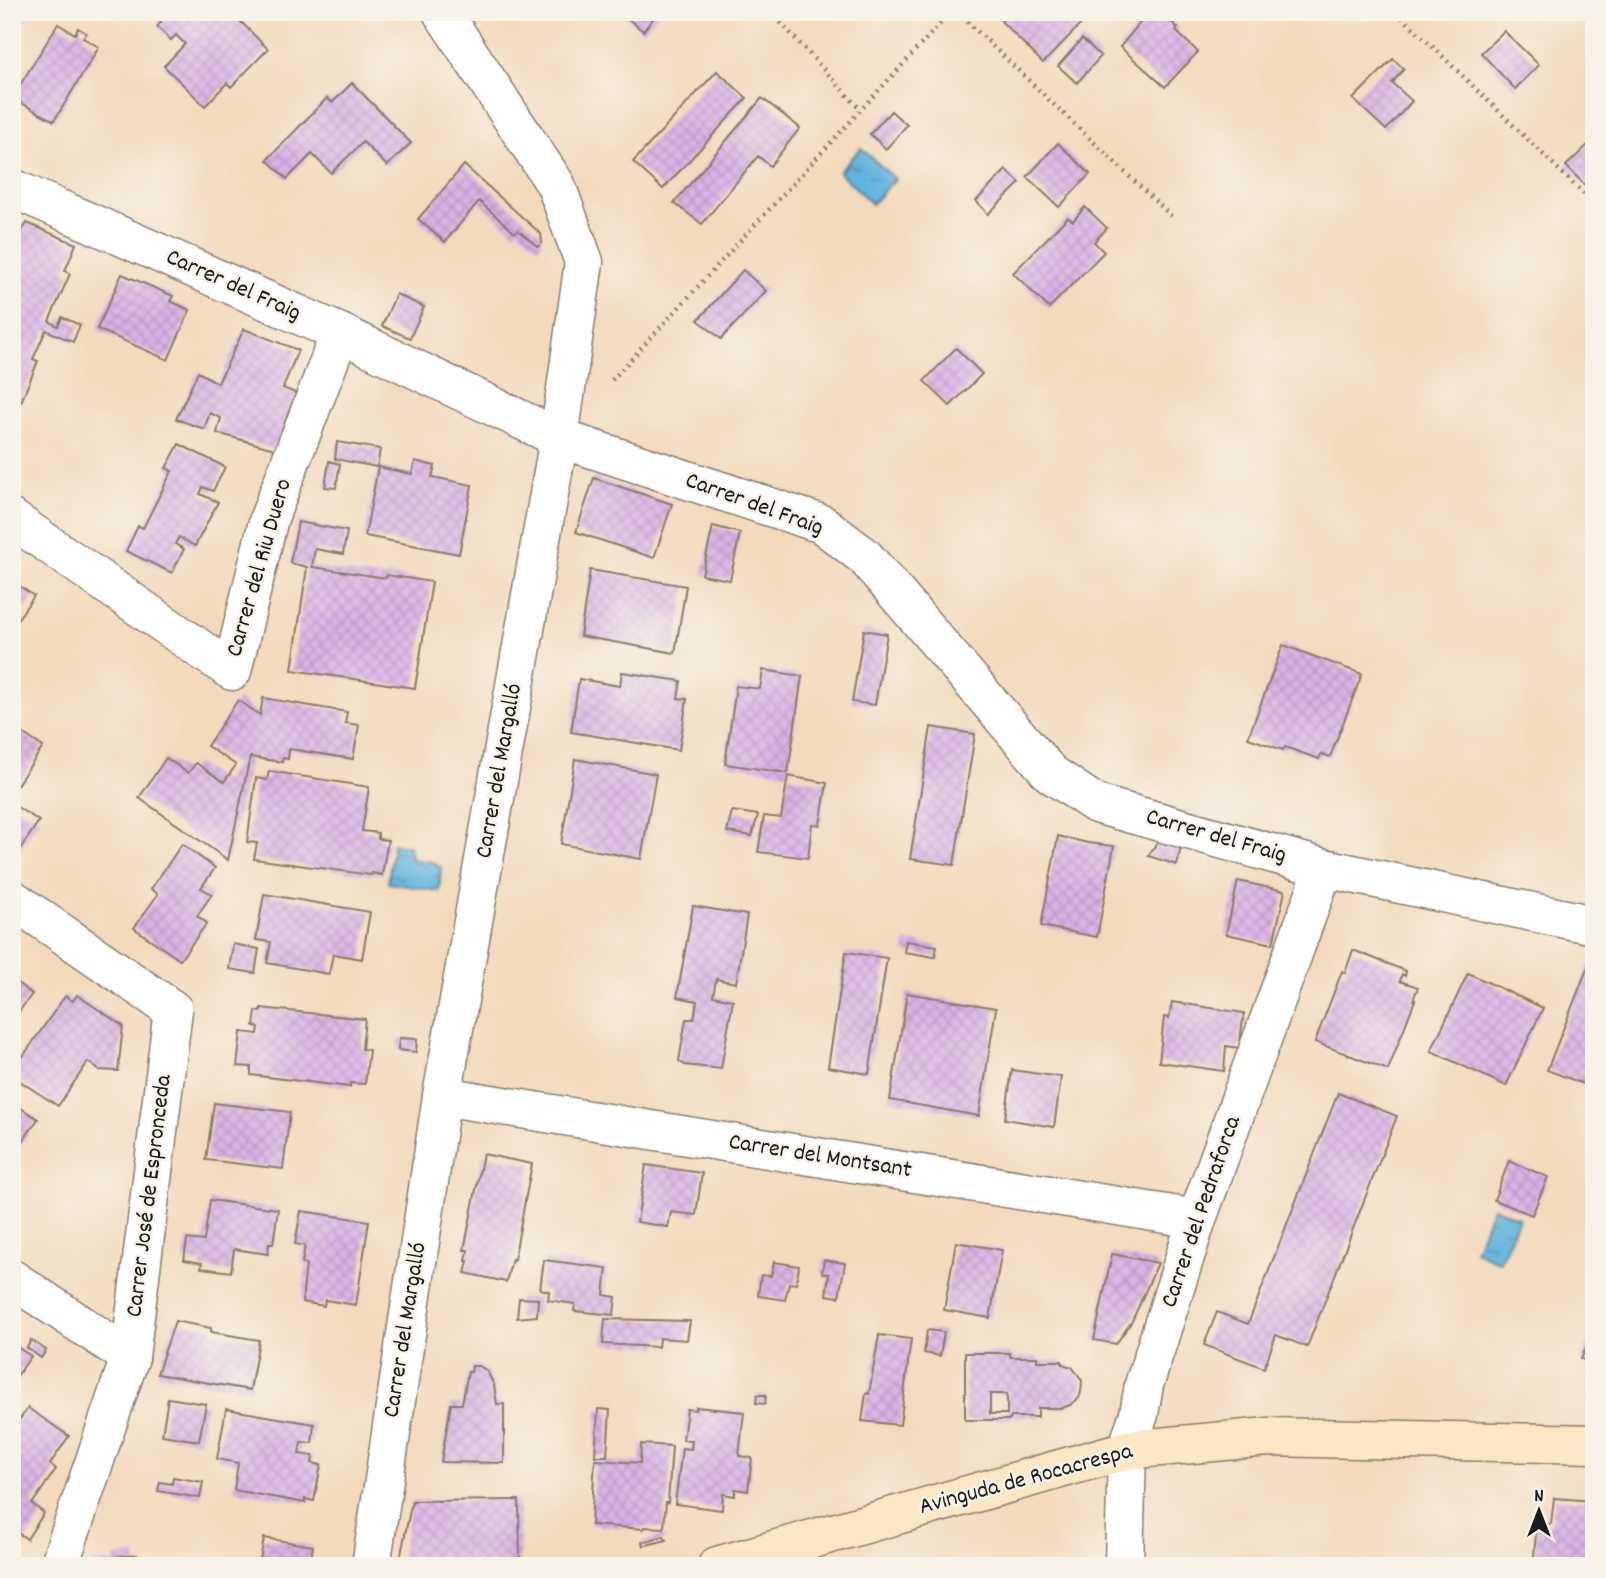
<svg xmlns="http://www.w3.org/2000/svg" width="1606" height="1578" viewBox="0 0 1606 1578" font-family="Dekko,sans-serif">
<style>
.water{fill:url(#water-ripples);stroke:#3e687c;stroke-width:2}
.building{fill:url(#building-cross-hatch);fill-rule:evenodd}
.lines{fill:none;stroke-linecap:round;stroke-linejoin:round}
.street-casing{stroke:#887b6c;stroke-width:41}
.secondary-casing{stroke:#887b6c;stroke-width:41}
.path{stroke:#887b6c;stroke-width:4.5;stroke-dasharray:2 5;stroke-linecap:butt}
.street{stroke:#fff;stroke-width:38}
.secondary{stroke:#fbe7c3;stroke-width:38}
.labels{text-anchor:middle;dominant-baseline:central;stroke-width:5;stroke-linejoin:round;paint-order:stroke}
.street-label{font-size:24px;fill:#1c1c1c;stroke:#f7f3e8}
</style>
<defs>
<pattern id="water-ripples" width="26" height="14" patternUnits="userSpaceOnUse" patternTransform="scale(1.75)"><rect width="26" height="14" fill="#5fb4db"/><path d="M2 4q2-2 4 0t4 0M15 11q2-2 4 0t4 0" fill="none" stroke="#4e92b1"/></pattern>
<pattern id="building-cross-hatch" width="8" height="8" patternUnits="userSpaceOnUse" patternTransform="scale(1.75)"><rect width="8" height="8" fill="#dab3e5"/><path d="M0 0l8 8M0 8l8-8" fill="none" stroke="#ba99c4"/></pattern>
</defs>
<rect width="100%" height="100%" fill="#f7f3e8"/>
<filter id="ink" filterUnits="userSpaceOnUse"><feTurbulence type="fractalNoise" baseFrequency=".0143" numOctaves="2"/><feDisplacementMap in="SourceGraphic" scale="14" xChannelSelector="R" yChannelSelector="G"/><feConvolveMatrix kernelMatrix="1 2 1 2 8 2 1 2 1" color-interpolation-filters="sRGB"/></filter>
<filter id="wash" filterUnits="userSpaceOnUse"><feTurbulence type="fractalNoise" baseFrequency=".00686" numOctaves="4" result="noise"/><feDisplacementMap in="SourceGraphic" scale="28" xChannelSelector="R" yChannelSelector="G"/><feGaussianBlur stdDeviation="1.57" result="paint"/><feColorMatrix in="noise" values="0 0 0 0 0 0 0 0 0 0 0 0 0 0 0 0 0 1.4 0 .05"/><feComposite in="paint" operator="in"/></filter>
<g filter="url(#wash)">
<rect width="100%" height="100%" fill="#f3dabd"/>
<g class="water">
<polygon points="861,148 895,179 872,204 839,172"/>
<polygon points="393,844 409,846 411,859 433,862 441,868 439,891 388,883"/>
<polygon points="1493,1207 1519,1218 1500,1262 1475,1251"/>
</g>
<g id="blocks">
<g class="building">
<polygon points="156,12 231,12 268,49 231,87 227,83 205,106 164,66 185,44 176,35 171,40 157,27 161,22 157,18 159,15"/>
<polygon points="620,12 659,12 643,31"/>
<polygon points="1009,12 1079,12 1086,19 1043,63 1001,21"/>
<polygon points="1149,12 1160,12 1178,28 1176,31 1198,52 1165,87 1120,47"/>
<polygon points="58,24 75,34 78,28 86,33 83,38 99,47 54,121 12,98"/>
<polygon points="1504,31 1539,65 1515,89 1481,53"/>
<polygon points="1082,39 1101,56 1077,83 1058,66"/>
<polygon points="1393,59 1404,69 1392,83 1412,101 1386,130 1353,99"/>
<polygon points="717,71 747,98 663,189 633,162"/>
<polygon points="352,83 411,143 387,166 363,142 331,173 312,154 287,179 267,160 327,98 331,102 332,101 333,102"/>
<polygon points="762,98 800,128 770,166 758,156 702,224 674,203"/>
<polygon points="891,111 907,125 886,149 870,134"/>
<polygon points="1594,139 1594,182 1588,188 1566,166"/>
<polygon points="1058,143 1090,174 1059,207 1027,177"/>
<polygon points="464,165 541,234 542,243 538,247 518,230 515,233 479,201 445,242 418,219"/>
<polygon points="1006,170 1020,183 988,214 976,201"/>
<polygon points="1085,207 1107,228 1094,242 1104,252 1049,308 1013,273 1066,219 1068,217 1073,221"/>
<polygon points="27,223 76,244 65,271 70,274 49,321 58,326 62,317 80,325 73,342 46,330 33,359 38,361 21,402 12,398 12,238 16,229 22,231"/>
<polygon points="743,270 766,291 721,339 698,320"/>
<polygon points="122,274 173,296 170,301 190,310 168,360 97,329"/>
<polygon points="396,294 424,307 410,338 382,326"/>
<polygon points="244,329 298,350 283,388 300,395 278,450 217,433 221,418 210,413 204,429 176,419 198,372 218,383"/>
<polygon points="956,348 982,374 950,406 924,381"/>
<polygon points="337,442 380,449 377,467 335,459"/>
<polygon points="179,444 225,467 213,491 203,487 200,494 218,502 195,546 179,537 175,544 184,549 172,573 126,551 138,526 143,528 172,471 166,468"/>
<polygon points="329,461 340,464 336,488 325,487"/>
<polygon points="415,461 435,466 432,477 472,485 459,554 365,536 378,467 412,474"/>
<polygon points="594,478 672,504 654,558 576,532"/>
<polygon points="298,522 347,531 343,554 315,549 312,567 386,578 387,575 432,582 415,688 292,670 307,567 290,563"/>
<polygon points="713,526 740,533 730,580 702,575"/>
<polygon points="590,570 686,586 675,653 580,636"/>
<polygon points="12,581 34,596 12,627"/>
<polygon points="864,630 887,634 875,705 852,702"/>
<polygon points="1283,645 1362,674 1330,757 1321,754 1319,759 1285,747 1283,750 1248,738"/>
<polygon points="763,670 802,676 788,773 725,764 736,686 760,689"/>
<polygon points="622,672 681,681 678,698 687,699 679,750 571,732 579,679 620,686"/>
<polygon points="263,698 347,712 345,723 359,725 353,759 289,749 288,759 283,758 282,762 250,757 228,860 139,798 166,758 188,773 196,763 224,782 236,765 207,746 238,700 260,715"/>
<polygon points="12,726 43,747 12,792"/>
<polygon points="931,727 975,734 954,865 910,859"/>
<polygon points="575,759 656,774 641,859 561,844"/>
<polygon points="269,771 369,787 362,831 378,833 378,839 388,840 382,875 372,873 371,875 254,859 257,843 247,842 256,778 267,780"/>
<polygon points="788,776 827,783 820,825 812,824 808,858 758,852 764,816 781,818"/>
<polygon points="17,807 39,821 12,861 12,814"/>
<polygon points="732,811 758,815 752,836 727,832"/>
<polygon points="1058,836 1088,843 1114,846 1097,937 1041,926"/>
<polygon points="1159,840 1181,846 1177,865 1148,856"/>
<polygon points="182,844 215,868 201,888 212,894 197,916 207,923 180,960 134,928 158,894 151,889"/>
<polygon points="1238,881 1285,891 1273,944 1226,934"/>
<polygon points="264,894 370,912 362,959 333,954 329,974 267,963 271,942 256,940"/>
<polygon points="693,906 747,915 736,983 716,979 713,996 733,1000 721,1069 685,1065 679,1061 686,1019 694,1019 697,1001 677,997"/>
<polygon points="906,941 937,946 935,957 904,952"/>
<polygon points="233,944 259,949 255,973 229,969"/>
<polygon points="1353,950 1406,971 1405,976 1402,974 1400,981 1418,987 1413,1000 1415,1000 1388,1070 1315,1042 1342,971 1345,973"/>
<polygon points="846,952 887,958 869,1074 828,1067"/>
<polygon points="1589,964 1594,966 1594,1088 1547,1070"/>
<polygon points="1468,973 1543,1008 1506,1086 1431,1051"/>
<polygon points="12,979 32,994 12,1021"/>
<polygon points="907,993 996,1008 979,1116 890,1100"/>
<polygon points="77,995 123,1026 118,1071 99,1070 88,1062 58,1106 12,1076 12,1072 65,996 73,1001"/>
<polygon points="1172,1002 1244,1013 1239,1048 1226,1046 1224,1071 1159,1062 1164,1017 1169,1018"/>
<polygon points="261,1008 365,1019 362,1049 369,1050 365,1084 350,1083 350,1087 251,1075 251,1067 237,1066 241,1032 258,1034 259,1027 254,1026 256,1011 261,1012"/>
<polygon points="399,1038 417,1039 416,1052 398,1050"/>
<polygon points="1012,1070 1061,1077 1054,1127 1005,1119"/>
<polygon points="1338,1093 1397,1116 1307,1347 1276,1335 1264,1368 1204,1345 1217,1312 1248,1324"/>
<polygon points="12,1094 17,1097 13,1103 38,1119 12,1157"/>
<polygon points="214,1103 290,1112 283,1169 206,1160"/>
<polygon points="483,1154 532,1164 514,1260 512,1259 506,1282 465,1273 468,1261 466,1261 468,1250 464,1250"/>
<polygon points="1509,1161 1548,1177 1532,1215 1494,1200"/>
<polygon points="646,1165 702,1173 696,1215 671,1212 668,1227 637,1222"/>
<polygon points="210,1200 278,1209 273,1244 269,1244 268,1254 234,1249 231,1272 201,1268 202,1263 184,1260 187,1239 204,1241"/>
<polygon points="301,1211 369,1221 356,1305 325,1300 324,1306 302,1302 306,1264 302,1263 305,1246 295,1244"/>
<polygon points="956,1242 1002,1250 990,1318 944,1310"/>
<polygon points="1112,1254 1158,1263 1132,1321 1116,1344 1094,1340"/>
<polygon points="544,1260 607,1268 604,1295 616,1297 614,1315 574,1311 575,1304 548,1300 549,1291 540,1289"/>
<polygon points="824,1260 845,1263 839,1297 826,1295 829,1274 822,1273"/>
<polygon points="774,1262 799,1266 796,1284 789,1283 785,1300 758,1296 761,1275 771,1276"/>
<polygon points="519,1298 538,1299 537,1316 517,1318"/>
<polygon points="605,1319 690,1321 687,1340 659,1338 658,1347 603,1344"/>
<polygon points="175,1321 211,1328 211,1332 259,1340 250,1390 157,1374"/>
<polygon points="1594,1329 1594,1364 1581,1359"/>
<polygon points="927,1330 944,1332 940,1356 924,1353"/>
<polygon points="879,1335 911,1339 900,1425 862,1421 866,1393 869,1394"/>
<polygon points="31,1340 46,1350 41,1358 27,1348"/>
<polygon points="12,1344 31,1356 12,1383"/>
<path d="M965 1353H1010V1357H1037V1361H1062V1364L1072 1367 1079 1376 1082 1381 1081 1392 1079 1398 1070 1405 1062 1408H1038V1417H1011L1010 1420H965ZM990 1394H1007V1414H990Z"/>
<polygon points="472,1366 479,1366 487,1371 494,1385 497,1404 504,1404 504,1463 441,1462 451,1404 462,1404 468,1372 471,1372"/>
<polygon points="757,1395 766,1395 765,1404 756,1403"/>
<polygon points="168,1398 206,1404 199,1441 162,1435"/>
<polygon points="696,1407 744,1412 739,1456 752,1458 748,1491 735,1489 735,1496 723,1494 722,1510 675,1504 682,1448 691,1449 692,1440 683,1440 687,1409 696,1410"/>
<polygon points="28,1408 69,1436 50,1464 56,1469 32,1504 44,1513 27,1539 12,1529 12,1430"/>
<polygon points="226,1409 314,1424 312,1443 301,1442 299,1454 313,1456 312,1463 321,1465 314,1501 305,1499 305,1503 234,1490 238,1463 217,1459"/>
<polygon points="598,1409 610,1410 607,1456 595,1456"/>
<polygon points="641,1444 672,1446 668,1503 666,1502 664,1528 644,1527 644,1529 591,1525 595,1460 640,1463"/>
<polygon points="173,1477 203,1482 200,1498 158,1491 160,1482 172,1484"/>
<polygon points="1554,1498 1594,1501 1592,1566 1533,1566 1537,1523 1551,1524"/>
<polygon points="519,1500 520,1565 436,1566 436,1559 400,1559 412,1501"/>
<polygon points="664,1536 666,1540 643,1546 642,1542"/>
<polygon points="264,1538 313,1546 310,1566 259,1566"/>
<polygon points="137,1555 135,1566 91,1566 92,1562 114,1562 114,1557"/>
</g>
</g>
</g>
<g filter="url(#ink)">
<use href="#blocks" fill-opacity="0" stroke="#887b6c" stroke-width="2"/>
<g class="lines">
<defs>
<g id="street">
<polyline points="12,188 340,333 559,438 822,524 865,557 1050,773 1096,804 1324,868 1594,925"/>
<polyline points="12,519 232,671 269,518 340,333"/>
<polyline points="12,899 173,1010 130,1357 59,1566"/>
<polyline points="442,1096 1197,1219"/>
<polyline points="12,1279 130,1357"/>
<polyline points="371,1566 442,1096 559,438 584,262 556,185 442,12"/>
<polyline points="1124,1566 1127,1450 1139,1414 1144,1385 1197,1219 1324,868"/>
</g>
<polyline id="secondary" points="717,1566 1127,1450 1268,1437 1594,1444"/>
</defs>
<use href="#street" class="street-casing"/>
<use href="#secondary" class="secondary-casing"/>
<g class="path">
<polyline points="771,12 861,110"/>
<polyline points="957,12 1172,217"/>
<polyline points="1397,12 1594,204"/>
<polyline points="612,380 951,12"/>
</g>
<use href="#street" class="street"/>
<use href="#secondary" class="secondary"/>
</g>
</g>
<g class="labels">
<g class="street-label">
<text transform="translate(233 286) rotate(24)">Carrer del Fraig</text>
<text transform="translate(754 505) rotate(20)">Carrer del Fraig</text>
<text transform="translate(260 568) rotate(-74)">Carrer del Riu Duero</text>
<text transform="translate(500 771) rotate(-80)">Carrer del Margalló</text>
<text transform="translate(1216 837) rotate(16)">Carrer del Fraig</text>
<text transform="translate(820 1157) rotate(9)">Carrer del Montsant</text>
<text transform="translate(150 1196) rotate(-83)">Carrer José de Espronceda</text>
<text transform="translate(1202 1212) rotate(-71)">Carrer del Pedraforca</text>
<text transform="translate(406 1330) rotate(-81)">Carrer del Margalló</text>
<text transform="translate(1026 1480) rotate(-15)">Avinguda de Rocacrespa</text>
</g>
</g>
<rect width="1606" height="1578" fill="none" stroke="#f7f3e8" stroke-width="42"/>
<g transform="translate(1539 1511)" stroke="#f7f3e8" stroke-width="5" paint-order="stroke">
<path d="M0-5L12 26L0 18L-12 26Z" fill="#1c1c1c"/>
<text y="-10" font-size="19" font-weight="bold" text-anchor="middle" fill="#1c1c1c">N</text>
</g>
</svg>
